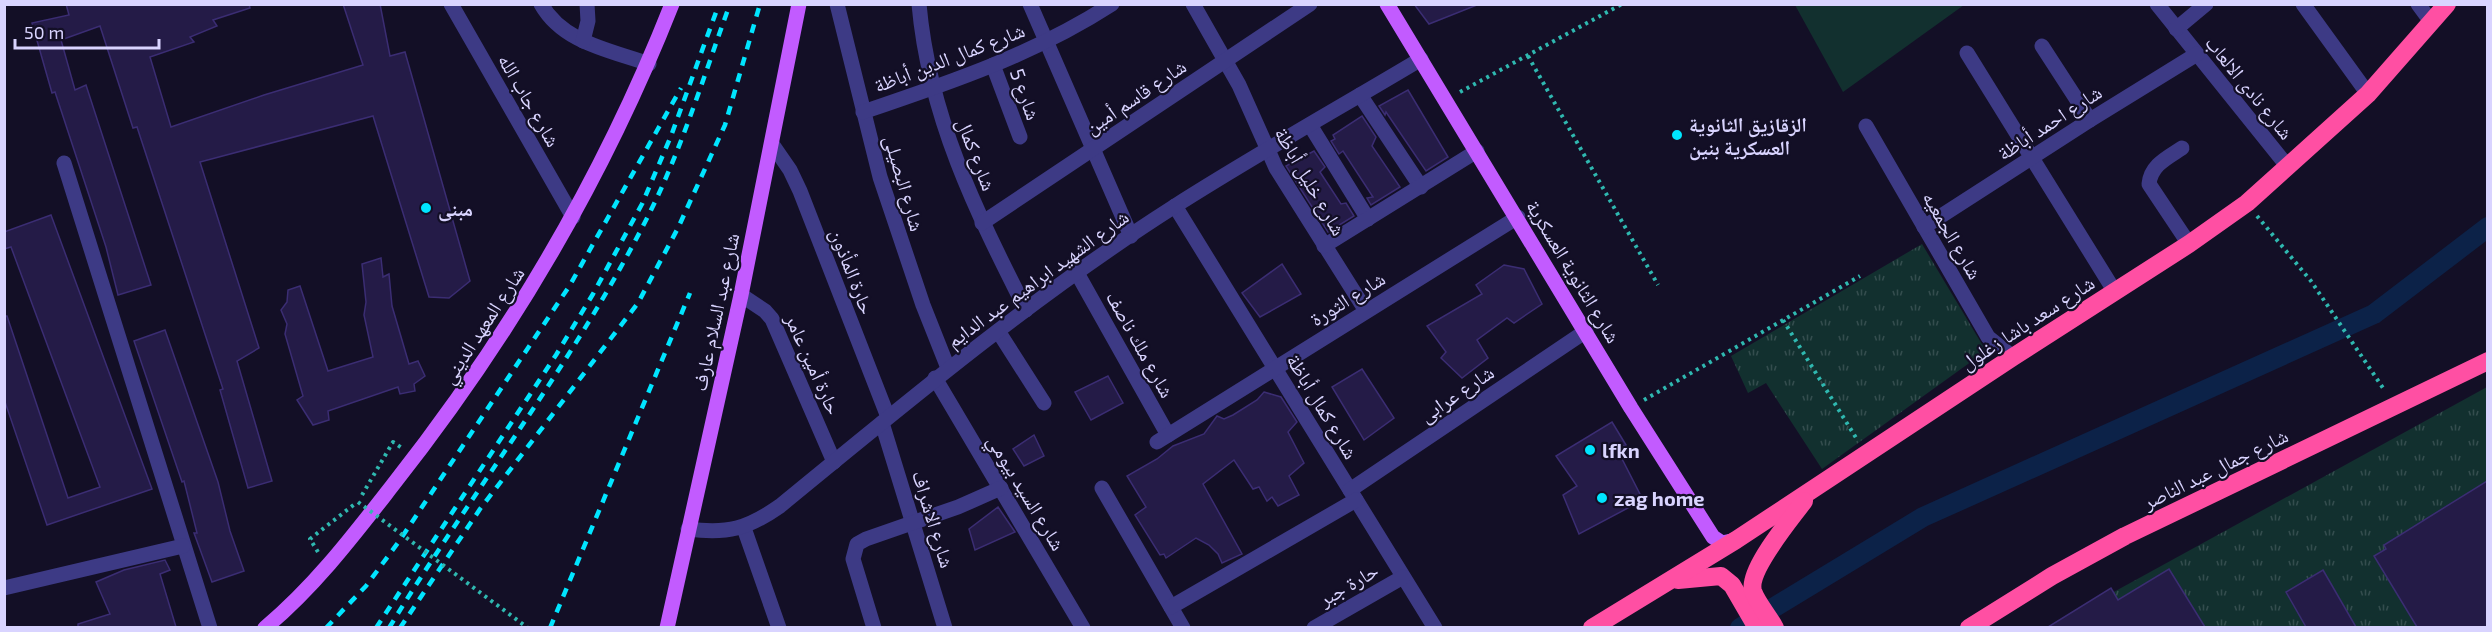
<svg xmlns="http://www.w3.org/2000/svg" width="2492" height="632" viewBox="0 0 2492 632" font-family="'Exo 2','Noto Naskh Arabic',sans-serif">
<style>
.grass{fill:url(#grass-tufts)}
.green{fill:#12302f}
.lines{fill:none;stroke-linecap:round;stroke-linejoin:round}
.canal{stroke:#0c2248;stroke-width:20}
.building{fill:#241b47;stroke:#3b2d73;stroke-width:1.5}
.path{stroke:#2fb8b0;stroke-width:4;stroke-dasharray:3 4.5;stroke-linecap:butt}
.minor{stroke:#3d3a85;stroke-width:15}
.major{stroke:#c25bff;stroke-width:15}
.highway{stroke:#ff4fa3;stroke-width:18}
.rail{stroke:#00e5ff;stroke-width:4.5;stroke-dasharray:9 8;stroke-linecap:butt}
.path-bridge{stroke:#2fb8b0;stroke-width:4;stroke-dasharray:3 4.5;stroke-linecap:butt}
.poi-dot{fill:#00e5ff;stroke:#130f26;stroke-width:2}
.labels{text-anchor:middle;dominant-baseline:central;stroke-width:4.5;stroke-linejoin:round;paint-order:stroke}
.street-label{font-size:20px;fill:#d9d4ff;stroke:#130f26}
.poi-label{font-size:20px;font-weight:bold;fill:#d9d4ff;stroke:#130f26;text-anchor:start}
</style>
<defs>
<pattern id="grass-tufts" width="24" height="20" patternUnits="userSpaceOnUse" patternTransform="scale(1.5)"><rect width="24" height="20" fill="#12302f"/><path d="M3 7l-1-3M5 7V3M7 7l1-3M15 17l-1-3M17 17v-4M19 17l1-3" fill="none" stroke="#344d4e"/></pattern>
</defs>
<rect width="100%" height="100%" fill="#130f26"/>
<g class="grass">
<polygon points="1922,244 1986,351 1822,469 1766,383 1748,393 1731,356"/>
<polygon points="2487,387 2487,627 2050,627"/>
</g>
<polygon class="green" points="1795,5 1964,5 1843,92"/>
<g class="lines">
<polyline class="canal" points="1740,628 1923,517 2374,314 2488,227"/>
</g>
<g class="building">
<polygon points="66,4 249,4 250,8 213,20 217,26 190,37 194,42 150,57 171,127 264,95 363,65 343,4 380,4 390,56 405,52 470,281 449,298 429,297 373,116 200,162 259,348 237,361 272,481 248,488 220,390 223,389 137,127 133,128 100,26 61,40 75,90 86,85 151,285 118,295 106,247 55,92 52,93 32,23 69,15"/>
<polygon points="1414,4 1476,4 1477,5 1429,24"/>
<polygon points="1408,90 1448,157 1426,171 1386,112 1385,115 1379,106"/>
<polygon points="1362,116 1376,137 1372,146 1400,187 1371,205 1367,198 1373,197 1343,151 1339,154 1331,141 1335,139 1333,135"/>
<polygon points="1314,151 1325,167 1320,172 1341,204 1346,203 1354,216 1328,232 1286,166"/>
<polygon points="51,215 152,489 47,525 4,399 4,316 7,316 68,498 100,487 11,247 4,249 4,232"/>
<polygon points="381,258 383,277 389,274 392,306 409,364 418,361 425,376 414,384 415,391 400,394 398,387 328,411 329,420 313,425 297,400 303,396 285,334 287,324 281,310 287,302 288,290 300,286 328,371 373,357 364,315 366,302 362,264"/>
<polygon points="1282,264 1301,294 1260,317 1242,293"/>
<polygon points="1504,265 1524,269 1542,304 1514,323 1507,318 1477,340 1488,358 1462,378 1441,358 1446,352 1427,326 1482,294 1476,285"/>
<polygon points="165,330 218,482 230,531 244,571 212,582 194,533 197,533 184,481 182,482 134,341"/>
<polygon points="1362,369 1394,418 1364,440 1332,387"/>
<polygon points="1108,376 1123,403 1091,420 1075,392"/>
<polygon points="1264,392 1281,397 1297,422 1288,432 1304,463 1289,476 1299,495 1278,506 1272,497 1267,501 1259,487 1253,489 1234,460 1203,484 1242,554 1222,563 1218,554 1209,545 1196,538 1166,558 1164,554 1160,555 1135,515 1146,507 1127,476 1157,459 1173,446 1204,434 1217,416 1224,419 1233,415 1257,400"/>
<polygon points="1612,422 1626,445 1617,449 1643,500 1579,534 1563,495 1577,486 1556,456"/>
<polygon points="1034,435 1044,456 1024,466 1013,449"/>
<polygon points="2487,481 2487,627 2417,627 2374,556 2386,549 2384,545"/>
<polygon points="998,507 1015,532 975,550 969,529"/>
<polygon points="165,560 170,570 160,574 176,627 78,627 78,624 110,614 96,582 124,570"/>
<polygon points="2169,569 2205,627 2048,627 2111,588 2118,600"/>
<polygon points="2323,570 2356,627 2306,627 2286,592"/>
</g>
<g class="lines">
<g class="path">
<polyline points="1528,56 1658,285"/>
<polyline points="1460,92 1622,4"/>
<polyline points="2257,216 2311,281 2385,391"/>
<polyline points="1783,320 1858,441"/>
<polyline points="1644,400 1860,276"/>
<polyline points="362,495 393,442 402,448"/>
<polyline points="318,552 310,539 356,503"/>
</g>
<g class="minor">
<polyline points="451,4 573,217"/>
<path d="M541 4C563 43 610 50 649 64"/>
<polyline points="837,4 880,177 923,305 948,368"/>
<path d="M919 4C929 117 976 211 1026 310"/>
<polyline points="1030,4 1131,236"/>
<polyline points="1193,4 1239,85 1276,168 1366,311"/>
<polyline points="2157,4 2288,167"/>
<polyline points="2303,4 2368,94"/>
<polyline points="2418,4 2432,23"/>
<polyline points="2176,29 2206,4"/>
<polyline points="583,41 588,21 587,4"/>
<polyline points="2042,46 2090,120"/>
<polyline points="1967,53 2115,292"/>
<polyline points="993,65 1020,137"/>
<polyline points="1360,95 1421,187"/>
<path d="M863 112C949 83 1035 54 1112 4"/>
<polyline points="1310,125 1368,219"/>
<polyline points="1866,126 1988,337 2013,357"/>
<polyline points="772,144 790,170 800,191 888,417"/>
<path d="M2182 148C2167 158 2151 165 2149 184L2189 244"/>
<polyline points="64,163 210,628"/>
<polyline points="1175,206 1435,628"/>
<polyline points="982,223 1310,4"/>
<polyline points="1924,227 2090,120 2197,54"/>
<polyline points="1324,246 1477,151"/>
<polyline points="1077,273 1168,435"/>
<polyline points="741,295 765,311 772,319 834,462"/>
<polyline points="998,331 1044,403"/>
<polyline points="935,378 1083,628"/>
<polyline points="882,423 945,628"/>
<polyline points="1157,442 1518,217"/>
<polyline points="1102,488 1183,628"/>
<polyline points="1350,490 1586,331"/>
<polyline points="744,528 779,628"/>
<path d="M688 529C728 534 747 529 780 506 908 401 1035 295 1175 206 1255 155 1339 108 1421 59"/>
<polyline points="4,588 183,546"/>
<polyline points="1171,607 1356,500"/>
<polyline points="874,628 853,559 857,544 866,539 958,507 1001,488"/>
<polyline points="1314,628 1403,577"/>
</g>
<g class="major">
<polyline points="1387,4 1631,408 1713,537 1722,543 1736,540"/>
<path d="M265 628C315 586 353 536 392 486 509 338 603 179 672 4"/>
<polyline points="667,628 741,295 799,4"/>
</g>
<g class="highway">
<polyline points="1678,580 1721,576 1732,585 1757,628"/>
<polyline points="1592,628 1736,540 2013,357 2189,244 2247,203 2368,94 2447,4"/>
<path d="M1775 628C1769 616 1757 603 1753 591 1747 570 1792 518 1804 501"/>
<polyline points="1969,628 2052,576 2125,536 2488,361"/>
</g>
<g class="rail">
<polyline points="326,628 366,586 400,540 570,285 681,88"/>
<polyline points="376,628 556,355 593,294 642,204 671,136 719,4"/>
<path d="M389 628C472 492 571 366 644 224 680 155 703 78 730 4"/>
<polyline points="400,628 480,509 638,303 678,228 725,125 760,4"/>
<polyline points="550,628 690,293"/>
</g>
<polyline class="path-bridge" points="358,502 528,628"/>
</g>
<g class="poi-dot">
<circle cx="1677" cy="135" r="6"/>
<circle cx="426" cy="208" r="6"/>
<circle cx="1590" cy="450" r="6"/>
<circle cx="1602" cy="498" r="6"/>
</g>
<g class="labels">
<g class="street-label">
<text transform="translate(949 57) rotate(-21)">شارع كمال الدين أباظة</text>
<text transform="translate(2250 87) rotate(51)">شارع نادى الالعاب</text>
<text transform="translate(1026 94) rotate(70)">شارع 5</text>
<text transform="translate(1135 96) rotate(-34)">شارع قاسم أمين</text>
<text transform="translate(530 100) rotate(60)">شارع جاب الله</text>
<text transform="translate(2049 122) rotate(-33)">شارع احمد أباظة</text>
<text transform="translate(977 154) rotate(69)">شارع كمال</text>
<text transform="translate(1311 181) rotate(60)">شارع خليل أباظة</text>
<text transform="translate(905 183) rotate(74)">شارع البصيلى</text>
<text transform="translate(1953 235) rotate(60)">شارع الجمعيه</text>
<text transform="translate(853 271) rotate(69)">حارة المأذون</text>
<text transform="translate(1574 271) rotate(59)">شارع الثانوية العسكرية</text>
<text transform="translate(1037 278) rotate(-36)">شارع الشهيد ابراهيم عبد الدايم</text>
<text transform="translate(1347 298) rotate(-32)">شارع الثورة</text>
<text transform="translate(715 312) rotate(-78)">شارع عبد السلام عارف</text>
<text transform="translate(2027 322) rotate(-33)">شارع سعد باشا زغلول</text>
<text transform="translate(482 325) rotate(-57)">شارع المعهد الديني</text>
<text transform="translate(1141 344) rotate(61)">شارع ملك ناصف</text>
<text transform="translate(814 364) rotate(66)">حارة أمين عامر</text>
<text transform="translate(1456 393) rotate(-34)">شارع عرابى</text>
<text transform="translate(1323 406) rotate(59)">شارع كمال أباظة</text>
<text transform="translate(2215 468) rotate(-26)">شارع جمال عبد الناصر</text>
<text transform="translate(1027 492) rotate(59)">شارع السيد بيومي</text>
<text transform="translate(934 519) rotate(73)">شارع الاشراف</text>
<text transform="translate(1348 584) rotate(-30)">حارة جبر</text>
</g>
<g class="poi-label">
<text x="1689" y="124">الزقازيق الثانوية<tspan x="1689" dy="23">العسكرية بنين</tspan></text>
<text x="438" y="208">مبنى</text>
<text x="1602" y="450">lfkn</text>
<text x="1614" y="498">zag home</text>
</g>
</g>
<rect width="2492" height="632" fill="none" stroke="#d9d4ff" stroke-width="12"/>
<path d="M15 39v9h144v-9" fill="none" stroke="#d9d4ff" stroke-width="3"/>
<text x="24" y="39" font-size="18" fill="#d9d4ff" stroke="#130f26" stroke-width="4.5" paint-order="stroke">50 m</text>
</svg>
